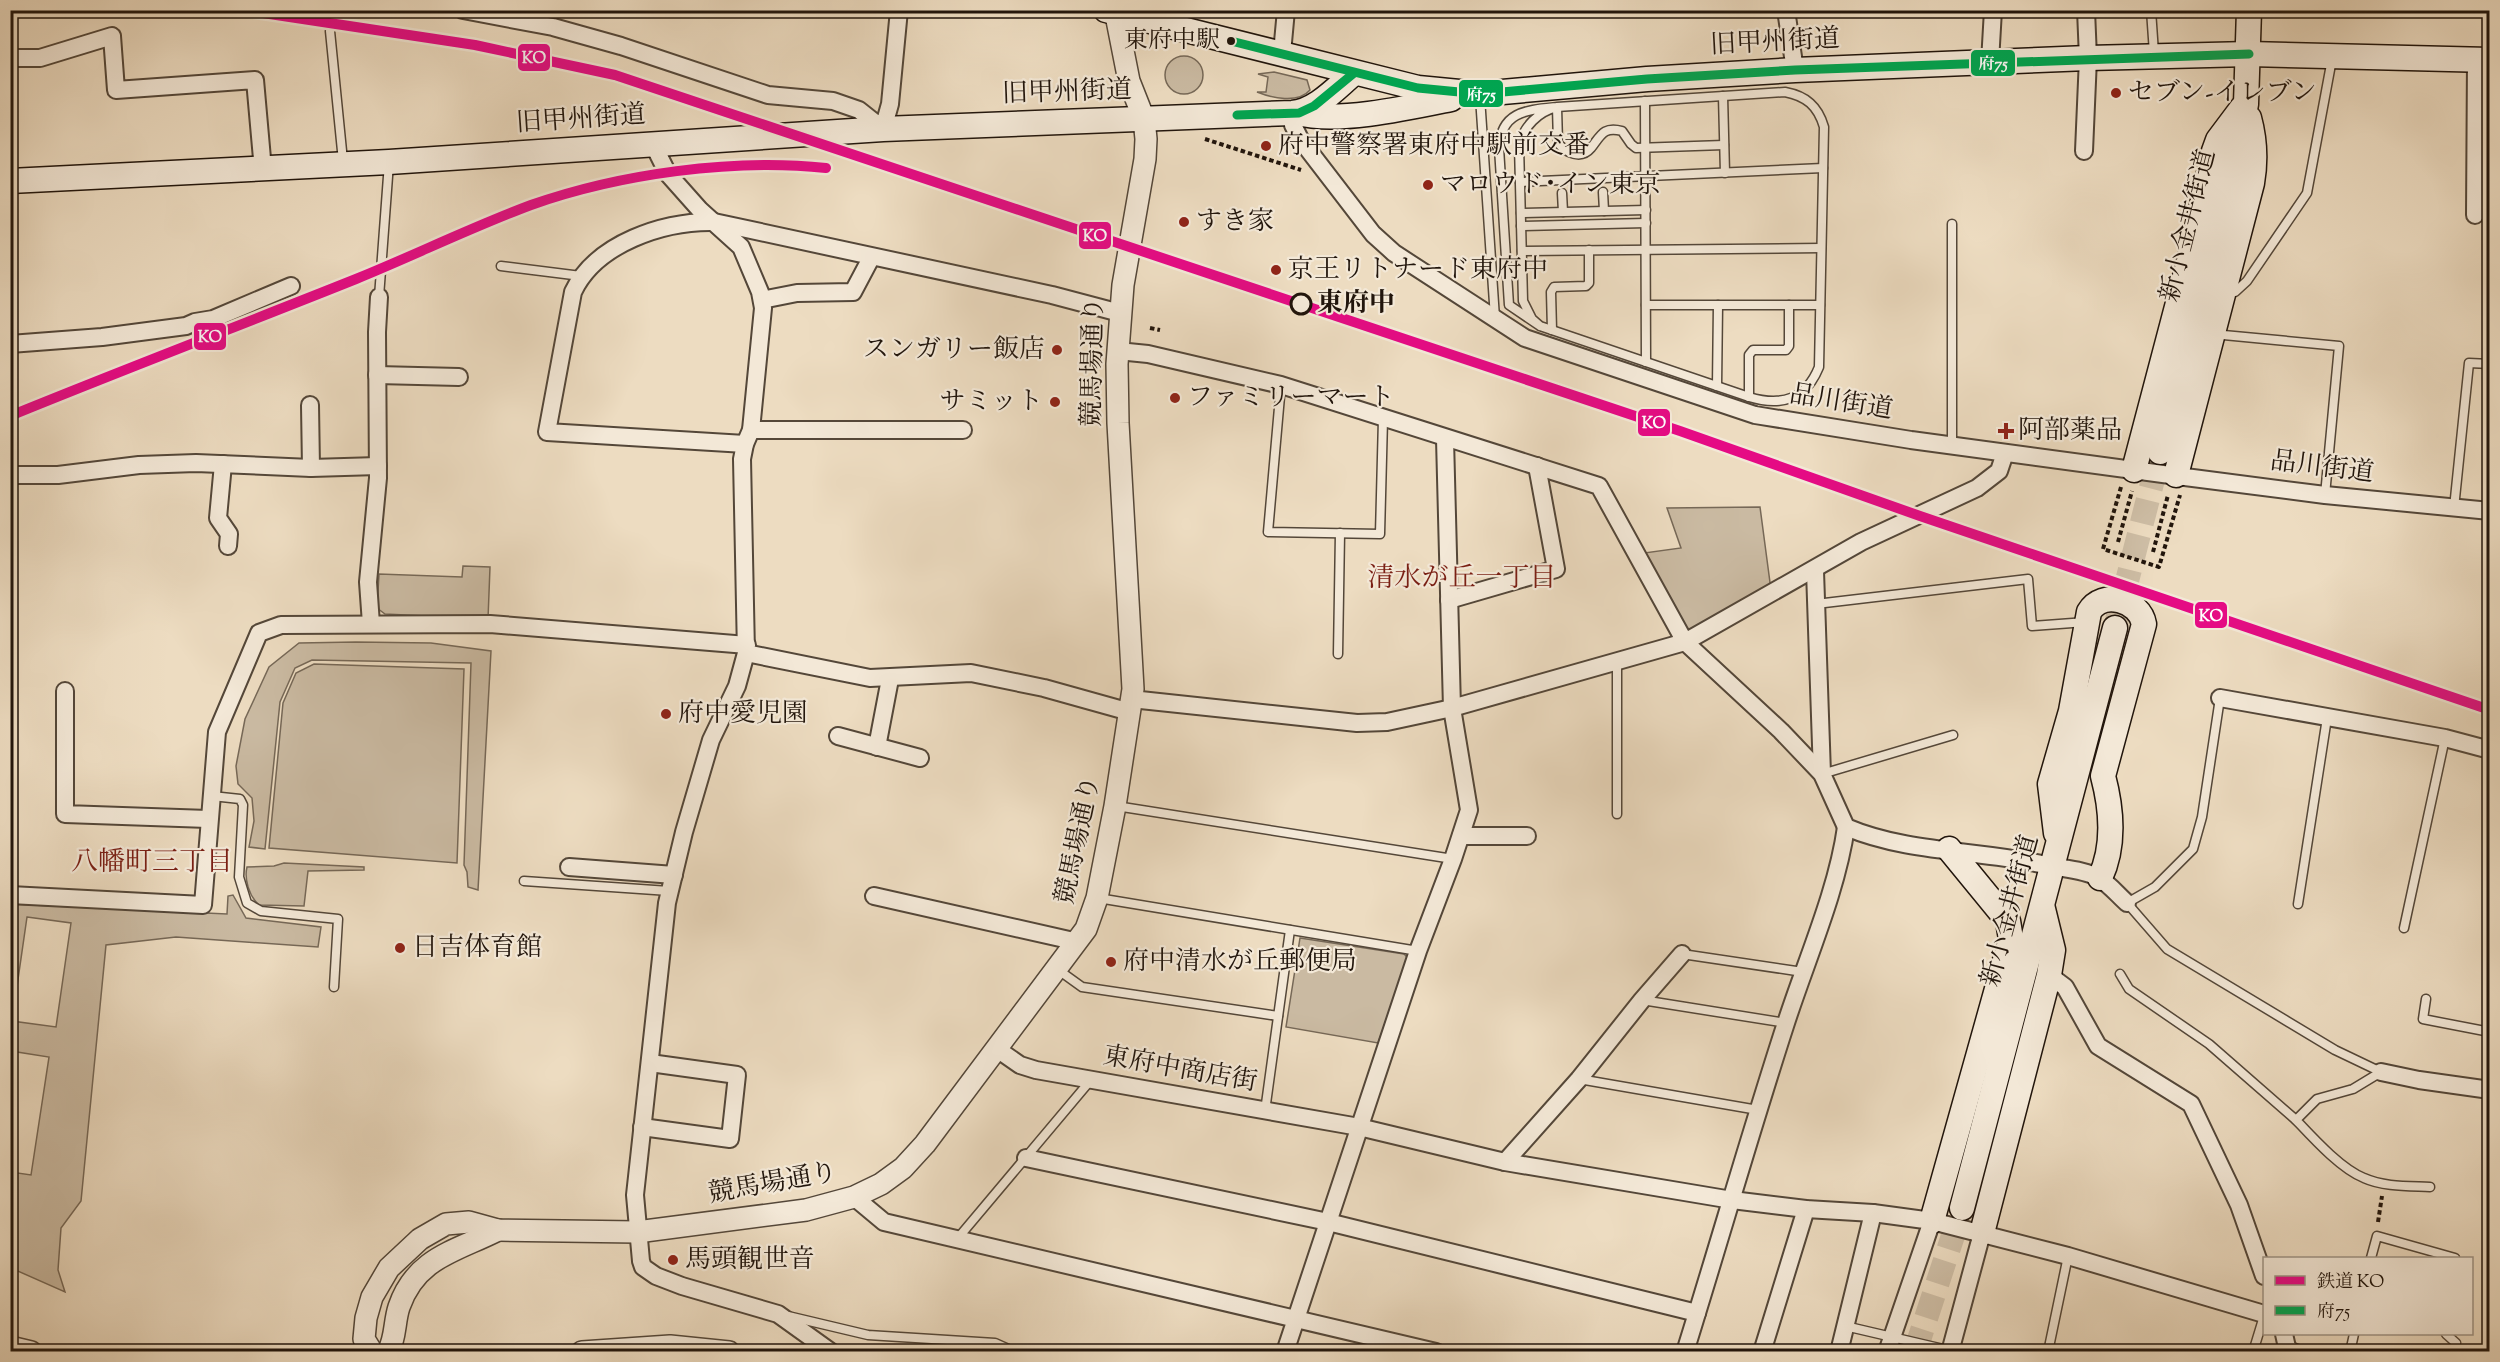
<svg xmlns="http://www.w3.org/2000/svg" width="2500" height="1362" viewBox="0 0 2500 1362" font-family="'Sorts Mill Goudy','Noto Serif JP',serif">
<style>
.green{fill:#cabaa2;stroke:#766857;stroke-width:1.5;fill-rule:evenodd}
.lines{fill:none;stroke-linecap:round;stroke-linejoin:round}
.secondary-tunnel{stroke:#cebea6;stroke-width:24;stroke-dasharray:24 12;stroke-linecap:butt}
.service-casing{stroke:#544739;stroke-width:11}
.minor-casing{stroke:#544739;stroke-width:20}
.tertiary-casing{stroke:#544739;stroke-width:24}
.secondary-casing{stroke:#21150c;stroke-width:27}
.path{stroke:#21150c;stroke-width:4;stroke-dasharray:4.5 3;stroke-linecap:butt}
.service{stroke:#f3e8d7;stroke-width:8}
.minor{stroke:#f3e8d7;stroke-width:16}
.tertiary{stroke:#f3e8d7;stroke-width:21}
.secondary{stroke:#f3e8d7;stroke-width:24}
.bus-1-casing{stroke:#f3e8d7;stroke-width:14}
.bus-1{stroke:#00a651;stroke-width:9}
.rail-1-casing{stroke:#f3e8d7;stroke-width:15}
.rail-1{stroke:#e50b84;stroke-width:10}
.bus-dot{fill:#21150c;stroke:#f3e8d7;stroke-width:2}
.poi-dot{fill:#8f2418;stroke:#f3e8d7;stroke-width:2}
.stop-dot{fill:#f3e8d7;stroke:#21150c;stroke-width:3}
.labels{text-anchor:middle;dominant-baseline:central;stroke-width:4.5;stroke-linejoin:round;paint-order:stroke}
.bus-label{font-size:24px;fill:#21150c;stroke:#f3e8d7;text-anchor:end}
.street-label{font-size:26px;fill:#21150c;stroke:#f3e8d7}
.poi-label{font-size:26px;fill:#21150c;stroke:#f3e8d7;text-anchor:start}
.stop-label{font-size:26px;font-weight:bold;fill:#21150c;stroke:#f3e8d7;text-anchor:start}
.neighbourhood-label{font-size:27px;fill:#7a1f14;stroke:#f3e8d7}
.line-badge{stroke:#f3e8d7;stroke-width:2}
.badge-label{font-size:16px;text-anchor:middle;font-weight:bold;fill:#fff}
</style>
<rect width="100%" height="100%" fill="#eddcc1"/>
<filter id="stains"><feTurbulence type="fractalNoise" baseFrequency=".00333" numOctaves="4"/><feColorMatrix values="0 0 0 0 .2 0 0 0 0 .09 0 0 0 0 .02 0 0 0 .5 -.17"/></filter>
<radialGradient id="worn" r=".72"><stop offset=".6" stop-color="#630" stop-opacity="0"/><stop offset="1" stop-color="#630" stop-opacity=".3"/></radialGradient>
<g class="green">
<circle cx="1184" cy="75" r="19"/>
<path d="M1274 72 1307 80 1310 90C1298 104 1272 98 1257 92H1266L1268 77 1258 74Z"/>
<polygon points="1760,507 1771,590 1693,630 1686,628 1644,553 1681,548 1667,508"/>
<polygon points="463,566 490,567 488,619 385,614 377,608 379,574 462,577"/>
<polygon points="356,642 431,643 491,651 478,890 468,887 467,872 464,865 471,663 312,660 295,668 280,702 265,849 249,847 254,821 252,798 238,784 236,766 245,719 269,667 299,643"/>
<polygon points="314,664 464,669 457,863 269,848 283,703 296,673"/>
<path d="M284 863 364 867V870L308 871 304 906 259 905C249 896 244 879 247 867L274 866Z"/>
<path d="M233 895 246 918 321 927 318 947 176 937 106 945 81 1201 61 1228 58 1270 65 1292 11 1268V1172L31 1175 49 1057 11 1051 10 904 227 914 228 896ZM27 917 71 923 56 1027 12 1021Z"/>
<polygon points="1300,938 1404,954 1408,958 1378,1043 1286,1027"/>
</g>
<g class="lines">
<g class="secondary-tunnel">
<polyline points="2115,628 2160,452"/>
<polyline points="1915,1352 1962,1208"/>
</g>
<defs>
<g id="service">
<polyline points="2151,10 2154,53"/>
<polyline points="330,31 343,161"/>
<polyline points="1723,96 1725,173"/>
<polyline points="1480,97 1495,318"/>
<polyline points="1645,101 1646,362"/>
<polyline points="1520,182 1823,168"/>
<polyline points="1603,192 1604,211"/>
<polyline points="1562,193 1563,212"/>
<polyline points="1521,213 1646,210"/>
<polyline points="1521,226 1646,223"/>
<polyline points="1522,251 1821,248"/>
<polyline points="501,266 581,276"/>
<polyline points="2226,289 2235,292 2247,281 2307,193 2332,59"/>
<polyline points="379,297 389,163"/>
<polyline points="1646,305 1820,305"/>
<path d="M1540 326 1532 319 1523 301 1519 145C1524 126 1538 112 1557 107L1785 92C1806 96 1818 106 1824 127L1819 367C1806 399 1782 407 1749 397L1540 326 1509 305 1499 148C1501 111 1527 110 1557 107L1558 143C1566 153 1581 160 1591 148 1601 135 1604 126 1622 131L1631 144 1636 148 1724 145"/>
<polyline points="1552,330 1551,292 1554,287 1586,286 1589,283 1589,250"/>
<polyline points="2213,334 2339,346 2325,495"/>
<polyline points="1281,385 1268,532 1380,534 1383,419"/>
<polyline points="1717,386 1718,305"/>
<polyline points="1749,397 1749,355 1753,350 1786,350 1789,346 1789,305"/>
<polyline points="1952,446 1952,224"/>
<polyline points="2454,508 2469,363 2490,364"/>
<polyline points="1816,604 2028,579 2032,626 2086,622"/>
<polyline points="1338,654 1340,533"/>
<polyline points="1617,662 1617,814"/>
<polyline points="2220,698 2202,817 2193,849 2155,887 2127,903 2167,949 2335,1050 2381,1072"/>
<polyline points="1822,774 1953,735"/>
<polyline points="212,796 240,799 243,805 239,877 247,903 261,911 338,919 334,987"/>
<polyline points="1116,806 1453,859"/>
<polyline points="524,881 669,891"/>
<polyline points="1098,898 1418,951"/>
<polyline points="2298,904 2327,718"/>
<polyline points="2404,928 2445,738"/>
<polyline points="1682,954 1803,972"/>
<polyline points="1057,969 1082,987 1278,1016"/>
<polyline points="2120,974 2129,989 2209,1044 2296,1120"/>
<polyline points="2426,999 2423,1019 2490,1032"/>
<polyline points="1642,1000 1786,1023"/>
<path d="M2381 1072 2353 1089 2317 1099 2296 1120C2313 1138 2341 1169 2364 1178 2384 1187 2408 1186 2430 1187"/>
<polyline points="1579,1079 1758,1110"/>
<polyline points="1265,1111 1290,930"/>
<polyline points="958,1238 1090,1081"/>
<polyline points="2371,1258 2377,1236 2455,1258"/>
<polyline points="788,1316 868,1335 995,1343 1015,1352"/>
<polyline points="1845,1326 1952,1351"/>
<polyline points="2446,1334 2456,1343"/>
<polyline points="2288,1345 2305,1352"/>
<polyline points="2048,1352 2068,1256"/>
<polyline points="2253,1352 2264,1316"/>
<polyline points="2350,1352 2354,1334"/>
</g>
<g id="minor">
<polyline points="463,10 553,27 621,46 768,95 833,101 859,110 883,129 890,104 899,10"/>
<polyline points="1786,10 1795,70"/>
<polyline points="1282,53 1286,10"/>
<polyline points="10,58 40,58 112,36 116,90 255,80 263,170"/>
<polyline points="1990,62 1993,10"/>
<polyline points="1292,113 1293,125 1300,139 1373,234 1394,253 1525,338 1755,415 1911,440 2185,477 2325,495 2490,511"/>
<polyline points="653,144 668,174 700,210 741,247 760,292 763,308 751,430 745,444 742,459 746,653 737,686 711,740 684,832 667,903 635,1195 641,1261 643,1267 656,1276 682,1286 778,1314 831,1352"/>
<polyline points="2084,151 2088,58 2086,10"/>
<polyline points="2475,215 2476,60"/>
<polyline points="762,300 797,293 853,292 871,258"/>
<polyline points="10,344 102,337 186,326 195,322 213,319 291,286"/>
<path d="M1118 351 1148 354 1281 385 1599 486 1685 642 1781 731 1822 774 1846 827C1909 854 1984 850 2050 866 2066 869 2085 870 2099 878 2109 884 2118 895 2127 903"/>
<polyline points="377,375 459,377"/>
<polyline points="310,405 311,468"/>
<polyline points="751,430 963,430"/>
<path d="M745 444 547 432 573 292C596 243 664 221 714 222L1052 295 1120 313"/>
<polyline points="223,464 218,518 229,534 228,546"/>
<polyline points="10,475 58,475 139,465 196,463 311,468 378,466"/>
<polyline points="1815,571 1822,774"/>
<polyline points="1449,600 1556,569 1537,466"/>
<polyline points="371,624 368,582 378,478 377,332 379,297"/>
<polyline points="746,653 870,678 971,673 1044,688 1130,712"/>
<polyline points="65,691 65,814 208,819"/>
<polyline points="2220,698 2445,738 2490,750"/>
<polyline points="1131,699 1357,723 1387,722 1452,708 1685,642 1861,542 1977,488 1999,471 2005,453"/>
<polyline points="838,736 920,758"/>
<polyline points="877,747 890,679"/>
<polyline points="1461,836 1527,836"/>
<polyline points="569,867 674,875"/>
<polyline points="10,895 203,905 217,732 259,633 281,625 490,624 747,645"/>
<polyline points="874,896 1078,942"/>
<polyline points="2049,975 2065,987 2098,1046 2191,1104 2239,1205 2264,1276"/>
<polyline points="997,1049 1020,1065 1036,1070 1359,1127 1505,1162 1732,1200 1806,1209 1873,1213 1932,1221 2068,1256 2264,1314"/>
<polyline points="2381,1072 2419,1080 2490,1090"/>
<polyline points="642,1127 730,1139 737,1075 650,1063"/>
<polyline points="1026,1158 1328,1222 1697,1313"/>
<polyline points="1505,1162 1579,1079 1642,1000 1682,954"/>
<polyline points="854,1197 884,1222 1436,1352"/>
<polyline points="2284,1334 2288,1352"/>
<polyline points="1285,1352 1418,951 1453,859 1469,810 1452,708 1445,439"/>
<path d="M1685 1352C1719 1243 1750 1134 1785 1026 1805 963 1837 892 1846 827"/>
<polyline points="1762,1352 1806,1209"/>
<polyline points="1839,1352 1873,1213"/>
<polyline points="1887,1352 1932,1221"/>
<polyline points="1950,1352 1982,1233"/>
</g>
<g id="tertiary">
<polyline points="10,1347 31,1352"/>
<polyline points="372,1352 364,1339 366,1318 372,1297 389,1268 420,1239 446,1224 469,1222 498,1230 637,1232 806,1210 854,1197 881,1184 903,1168 925,1144 1086,929 1097,898 1115,806 1133,689 1118,423 1117,364 1123,285 1145,159 1146,139 1144,119 1129,81 1115,10"/>
<path d="M388 1352C396 1338 394 1322 399 1307 416 1257 457 1251 498 1230"/>
<polyline points="582,1352 670,1346 729,1352"/>
</g>
<g id="secondary">
<polyline points="1106,10 1418,88 1480,94 1647,79 1795,70 2088,58 2249,54 2490,60"/>
<path d="M1299 113C1336 124 1412 107 1451 99"/>
<path d="M10 181 389 162 883 129 1292 113C1316 111 1336 88 1354 73"/>
<polyline points="2160,452 2213,253 2237,153 2246,104 2249,10"/>
<polyline points="2134,470 2193,246 2214,151 2218,140 2242,108"/>
<path d="M2176 475 2252 183C2256 160 2255 140 2249 118"/>
<path d="M2056 833 2050 784 2071 711 2089 612C2102 589 2140 600 2144 624L2103 776C2112 810 2115 846 2100 878"/>
<polyline points="1962,1208 2115,628"/>
<polyline points="1932,1221 2011,939 2008,921 1949,849"/>
<polyline points="1982,1233 2049,975 2053,950 2043,909"/>
</g>
</defs>
<use href="#service" class="service-casing"/>
<use href="#minor" class="minor-casing"/>
<use href="#tertiary" class="tertiary-casing"/>
<use href="#secondary" class="secondary-casing"/>
<g class="path">
<polyline points="1205,139 1301,170"/>
<polyline points="1150,328 1160,330"/>
<polyline points="2121,487 2103,549 2159,567 2180,495"/>
<polyline points="2118,542 2132,491"/>
<polyline points="2153,552 2168,495"/>
<polyline points="2378,1222 2382,1196"/>
</g>
<use href="#service" class="service"/>
<use href="#minor" class="minor"/>
<use href="#tertiary" class="tertiary"/>
<use href="#secondary" class="secondary"/>
<defs>
<g id="bus-1">
<polyline points="1231,41 1418,88 1480,94 1647,79 1795,70 2249,54"/>
<polyline points="1237,115 1299,113 1314,106 1354,73"/>
</g>
</defs>
<use href="#bus-1" class="bus-1-casing"/>
<use href="#bus-1" class="bus-1"/>
<defs>
<g id="rail-1">
<polyline points="243,10 475,45 615,75 1680,431 1920,516 2490,710"/>
<path d="M10 416C125 369 241 325 356 279 415 255 472 227 531 205 619 174 733 158 826 168"/>
</g>
</defs>
<use href="#rail-1" class="rail-1-casing"/>
<use href="#rail-1" class="rail-1"/>
</g>
<circle class="bus-dot" cx="1231" cy="41" r="5"/>
<g class="poi-dot">
<circle cx="2116" cy="93" r="6"/>
<circle cx="1266" cy="146" r="6"/>
<circle cx="1428" cy="185" r="6"/>
<circle cx="1184" cy="222" r="6"/>
<circle cx="1276" cy="270" r="6"/>
<circle cx="1057" cy="350" r="6"/>
<circle cx="1175" cy="398" r="6"/>
<circle cx="1055" cy="402" r="6"/>
<path d="M2003 422h6v6h6v6h-6v6h-6v-6h-6v-6h6z"/>
<circle cx="666" cy="714" r="6"/>
<circle cx="400" cy="948" r="6"/>
<circle cx="1111" cy="962" r="6"/>
<circle cx="673" cy="1260" r="6"/>
</g>
<circle class="stop-dot" cx="1301" cy="304" r="10"/>
<g class="labels">
<g class="bus-label">
<text x="1220" y="41">東府中駅</text>
</g>
<g class="street-label">
<text transform="translate(1775 43) rotate(-3)">旧甲州街道</text>
<text transform="translate(1067 93) rotate(-2)">旧甲州街道</text>
<text transform="translate(581 120) rotate(-4)">旧甲州街道</text>
<text transform="translate(2189 226) rotate(-76)">新小金井街道</text>
<text transform="translate(1094 362) rotate(-89)">競馬場通り</text>
<text transform="translate(1841 403) rotate(9)">品川街道</text>
<text transform="translate(2322 468) rotate(7)">品川街道</text>
<text transform="translate(1079 840) rotate(-78)">競馬場通り</text>
<text transform="translate(2011 911) rotate(-75)">新小金井街道</text>
<text transform="translate(1180 1070) rotate(10)">東府中商店街</text>
<text transform="translate(773 1184) rotate(-10)">競馬場通り</text>
</g>
<g class="poi-label">
<text x="2128" y="93">セブン-イレブン</text>
<text x="1278" y="146">府中警察署東府中駅前交番</text>
<text x="1440" y="185">マロウド･イン東京</text>
<text x="1196" y="222">すき家</text>
<text x="1288" y="270">京王リトナード東府中</text>
<text x="1045" y="350" text-anchor="end">スンガリー飯店</text>
<text x="1187" y="398">ファミリーマート</text>
<text x="1043" y="402" text-anchor="end">サミット</text>
<text x="2018" y="431">阿部薬品</text>
<text x="678" y="714">府中愛児園</text>
<text x="412" y="948">日吉体育館</text>
<text x="1123" y="962">府中清水が丘郵便局</text>
<text x="685" y="1260">馬頭観世音</text>
</g>
<g class="stop-label">
<text x="1317" y="304">東府中</text>
</g>
<g class="neighbourhood-label">
<text x="1462" y="579">清水が丘一丁目</text>
<text x="152" y="863">八幡町三丁目</text>
</g>
</g>
<g class="line-badge">
<rect x="517" y="43" width="34" height="29" rx="6" fill="#e50b84"/>
<rect x="1970" y="49" width="46" height="28" rx="6" fill="#00a651"/>
<rect x="1458" y="79" width="46" height="29" rx="6" fill="#00a651"/>
<rect x="1078" y="221" width="34" height="29" rx="6" fill="#e50b84"/>
<rect x="193" y="322" width="34" height="29" rx="6" fill="#e50b84"/>
<rect x="1637" y="408" width="34" height="29" rx="6" fill="#e50b84"/>
<rect x="2194" y="601" width="34" height="28" rx="6" fill="#e50b84"/>
</g>
<g class="badge-label">
<text x="534" y="63">KO</text>
<text x="1993" y="69">府75</text>
<text x="1481" y="100">府75</text>
<text x="1095" y="241">KO</text>
<text x="210" y="342">KO</text>
<text x="1654" y="428">KO</text>
<text x="2211" y="621">KO</text>
</g>
<rect width="2500" height="1362" fill="none" stroke="#eddcc1" stroke-width="36"/>
<rect x="12" y="12" width="2476" height="1338" fill="none" stroke="#21150c" stroke-width="3"/>
<rect x="18" y="18" width="2464" height="1326" fill="none" stroke="#21150c" stroke-width="1.5"/>
<rect x="2263" y="1257" width="210" height="78" fill="#f3e8d7" stroke="#9f9486" stroke-width="1.5"/>
<rect x="2275" y="1276" width="30" height="9" fill="#e50b84" stroke="#9f9486" stroke-width="1.5"/>
<text x="2317" y="1287" font-size="18" fill="#21150c">鉄道 KO</text>
<rect x="2275" y="1306" width="30" height="9" fill="#00a651" stroke="#9f9486" stroke-width="1.5"/>
<text x="2317" y="1317" font-size="18" fill="#21150c">府75</text>
<rect width="100%" height="100%" filter="url(#stains)"/>
<rect width="100%" height="100%" fill="url(#worn)"/>
</svg>
